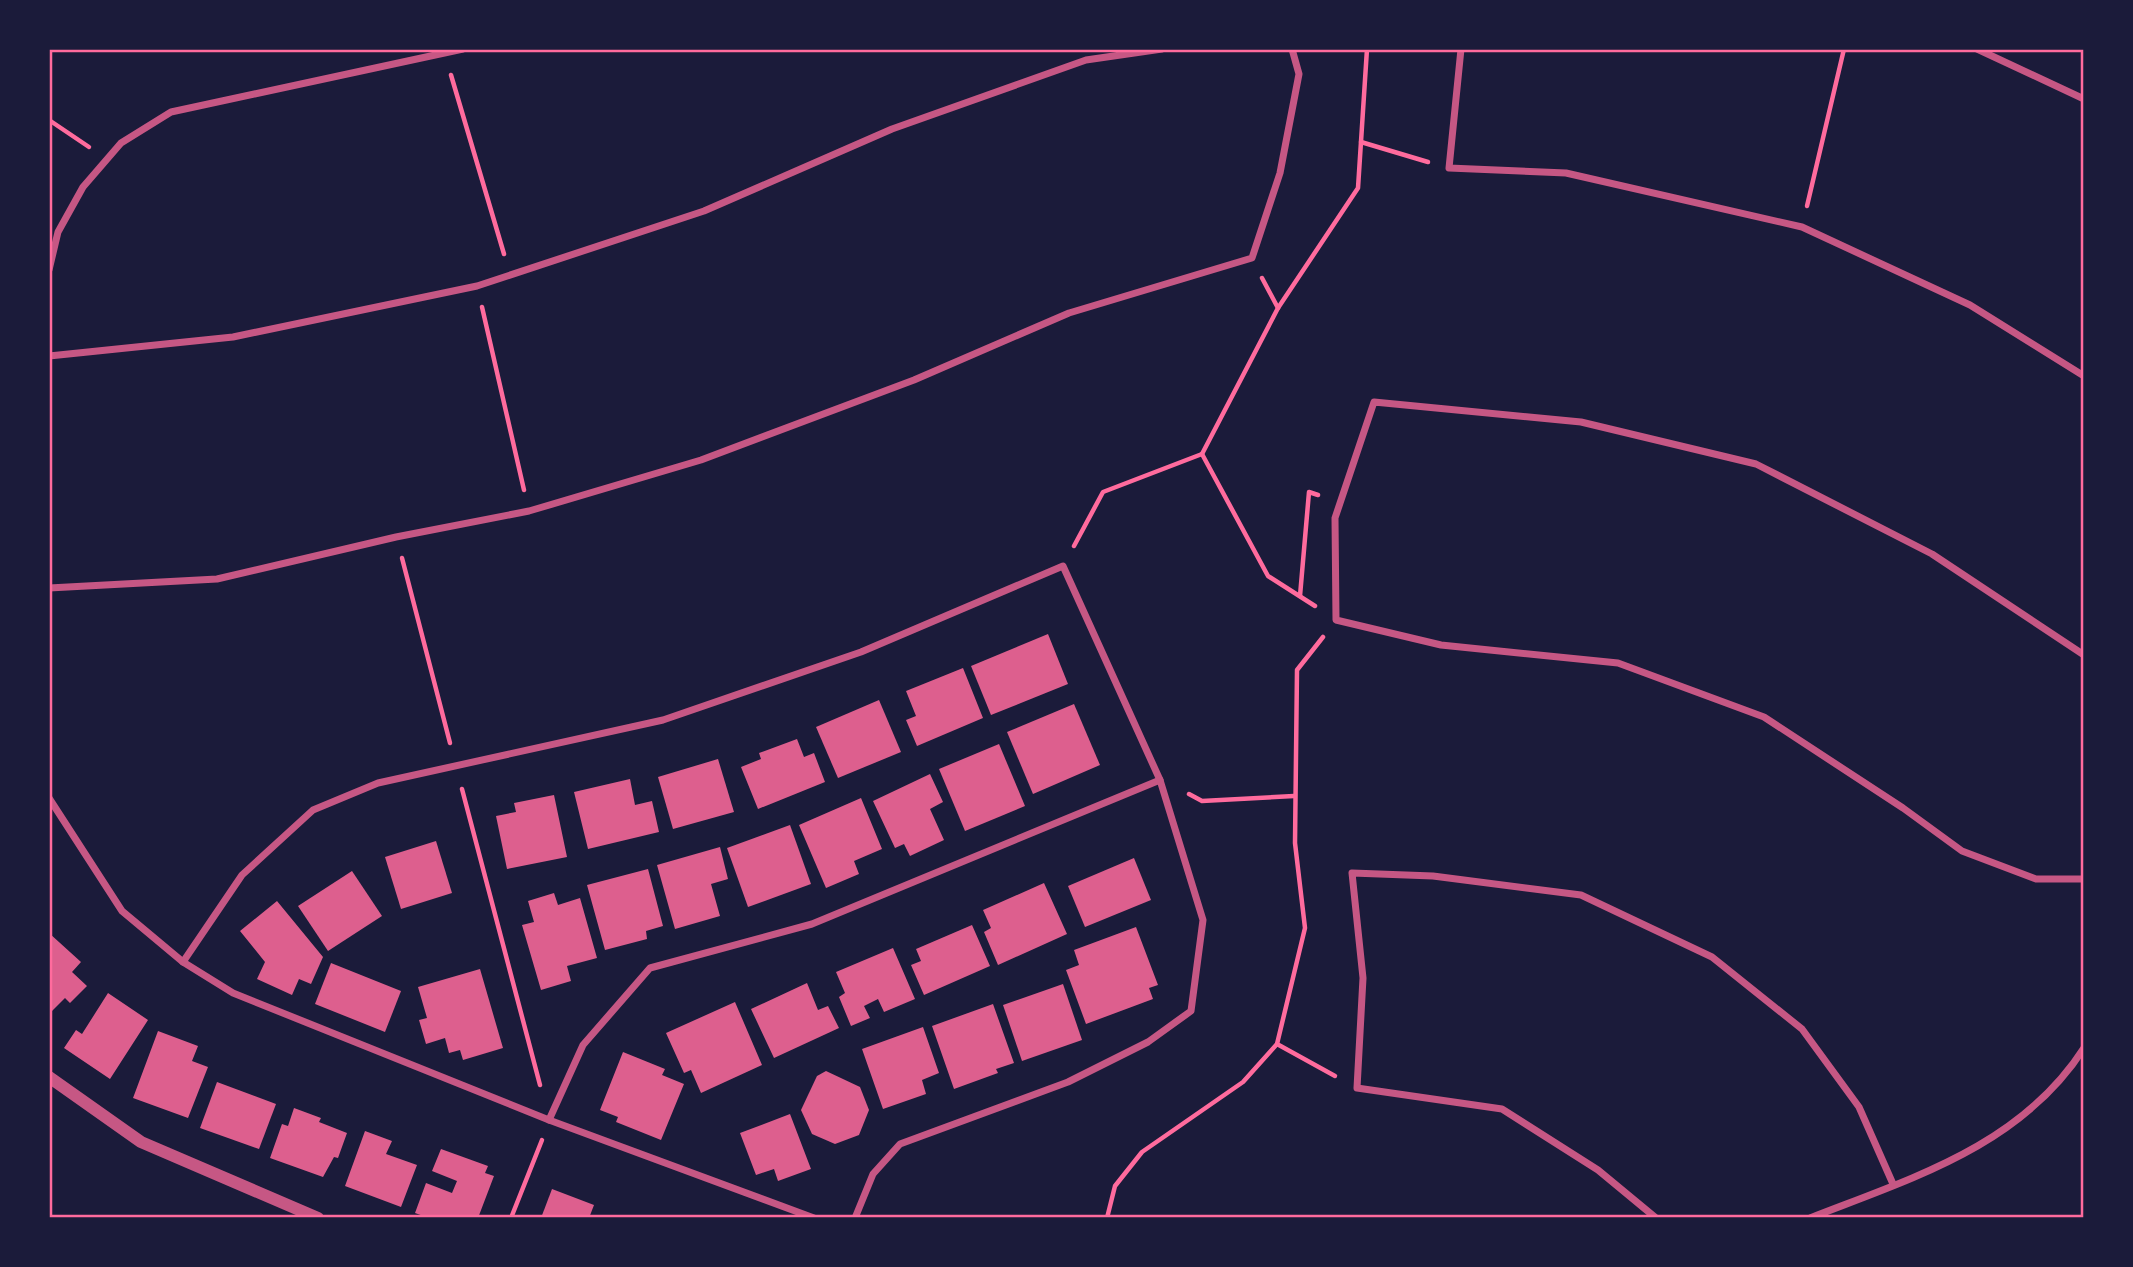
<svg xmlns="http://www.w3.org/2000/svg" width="2133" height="1267" viewBox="0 0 2133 1267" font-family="Helvetica,sans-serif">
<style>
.building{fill:#dd5f8e}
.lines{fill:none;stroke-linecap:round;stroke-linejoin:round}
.path{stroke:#ff6b9d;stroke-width:4.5}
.minor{stroke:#c65784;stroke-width:7}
.tertiary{stroke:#c65784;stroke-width:12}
.neatline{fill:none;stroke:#ff6b9d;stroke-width:2.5}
</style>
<rect width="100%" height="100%" fill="#1b1b3a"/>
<g class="building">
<polygon points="1048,634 1068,684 991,715 971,666"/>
<polygon points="963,668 983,718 917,746 906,720 916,716 906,691"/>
<polygon points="879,700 901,752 838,778 816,727"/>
<polygon points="1074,704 1100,765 1033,794 1007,732"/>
<polygon points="797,739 804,757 814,753 825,782 758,809 741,767 761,759 759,753"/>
<polygon points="999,744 1025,806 965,831 939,769"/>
<polygon points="718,759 734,812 673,829 658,777"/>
<polygon points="930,774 943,802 930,809 944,840 910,856 904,844 895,848 873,801"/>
<polygon points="630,779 635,805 652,801 659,832 588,849 574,792"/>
<polygon points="554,795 567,857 507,869 496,816 516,812 514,803"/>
<polygon points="861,798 882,849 854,861 859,874 826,888 799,825"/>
<polygon points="790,825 811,884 748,907 727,848"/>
<polygon points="436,841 452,893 401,909 385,857"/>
<polygon points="720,847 728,879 711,884 720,916 675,929 657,865"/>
<polygon points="1134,858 1151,900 1085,927 1068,886"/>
<polygon points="648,869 663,926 646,931 647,939 605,950 587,885"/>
<polygon points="352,871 382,916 328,951 298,906"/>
<polygon points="1044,883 1067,934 998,965 984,932 991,928 983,910"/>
<polygon points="554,893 558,905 580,898 597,958 567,966 571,981 541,990 522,925 534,922 528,901"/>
<polygon points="277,901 323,957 311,984 299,979 292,995 257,979 265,962 240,931"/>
<polygon points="972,925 990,966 924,995 911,965 921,961 916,949"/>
<polygon points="1136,927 1158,985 1149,988 1153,999 1086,1024 1066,970 1079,965 1074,950"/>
<polygon points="49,933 81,962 72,972 87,986 70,1003 65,998 49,1014"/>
<polygon points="893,948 915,999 884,1012 878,999 864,1006 870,1018 851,1026 839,997 845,993 836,972"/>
<polygon points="331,963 401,991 385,1032 315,1004"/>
<polygon points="480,969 503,1048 463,1060 460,1050 449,1053 445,1038 426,1044 419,1020 427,1018 418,987"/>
<polygon points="807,983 818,1010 828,1006 839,1028 774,1058 751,1009"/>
<polygon points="1063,984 1082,1040 1022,1061 1003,1005"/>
<polygon points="108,993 148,1020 110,1079 64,1048 76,1030 82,1034"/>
<polygon points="735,1002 762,1065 701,1093 691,1070 684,1073 666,1033"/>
<polygon points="993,1004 1014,1063 996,1069 998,1073 954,1089 932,1026"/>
<polygon points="923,1027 939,1073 922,1080 926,1094 883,1109 862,1049"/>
<polygon points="158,1031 198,1046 192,1061 208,1067 188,1118 133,1098"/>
<polygon points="623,1052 665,1069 662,1075 684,1084 661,1140 616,1122 618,1117 600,1110"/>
<polygon points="826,1071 860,1087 869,1110 859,1135 835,1144 812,1134 801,1110 817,1076"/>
<polygon points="217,1082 276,1104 259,1149 200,1128"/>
<polygon points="294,1108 321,1118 319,1122 347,1133 338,1158 334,1157 323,1177 270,1158 282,1124 288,1126"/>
<polygon points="790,1114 811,1169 778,1181 774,1169 756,1175 740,1133"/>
<polygon points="365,1131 392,1141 386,1154 417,1165 401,1207 345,1186"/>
<polygon points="441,1149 488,1166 485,1173 494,1176 478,1218 429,1218 415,1213 426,1183 452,1193 457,1181 432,1171"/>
<polygon points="552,1189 594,1205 589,1218 541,1218"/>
</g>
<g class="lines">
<g class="path">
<polyline points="451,75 504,254"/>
<polyline points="49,120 89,147"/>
<polyline points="1361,142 1428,162"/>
<polyline points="1807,206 1844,49"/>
<polyline points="1262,278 1278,308"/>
<polyline points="482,307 524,490"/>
<polyline points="1202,454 1268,576 1315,606"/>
<polyline points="1074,546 1103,492 1202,454 1278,308 1358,188 1367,49"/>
<polyline points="402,558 450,743"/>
<polyline points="1300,596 1309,492 1318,495"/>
<polyline points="462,789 540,1085"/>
<polyline points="1189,794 1202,801 1294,796"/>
<polyline points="1277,1044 1335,1076"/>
<polyline points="511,1218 542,1140"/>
<polyline points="1107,1218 1115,1186 1142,1152 1243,1082 1277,1044 1305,928 1295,843 1297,670 1323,637"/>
</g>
<g class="minor">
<polyline points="1461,49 1449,168 1566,173 1802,227 1970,305 2084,376"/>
<polyline points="1977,49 2084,99"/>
<polyline points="49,270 58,232 83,187 121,143 171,112 463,49"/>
<polyline points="49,356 233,337 477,286 704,211 892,129 1086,60 1162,49"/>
<polyline points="49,588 217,579 396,537 529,511 701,460 914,380 1069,313 1252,258 1280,173 1299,74 1292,49"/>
<polyline points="2084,655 1932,554 1756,464 1581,422 1374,402 1335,518 1336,620 1441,645 1618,663 1764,717 1903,808 1962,851 2036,879 2084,879"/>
<polyline points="49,798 122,911 183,962 233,993 549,1120 814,1218"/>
<polyline points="183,962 242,875 313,810 378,783 663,720 861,652 1063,566 1160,780"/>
<polyline points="549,1120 583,1045 650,968 812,924 1160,780 1203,920 1191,1011 1148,1042 1068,1082 900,1144 873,1174 855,1218"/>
<polyline points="1656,1218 1598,1170 1502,1109 1357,1088 1363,978 1352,873 1433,876 1581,895 1712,957 1802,1029 1859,1107 1893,1184"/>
<path d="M1810 1218C1912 1178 2021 1146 2084 1048"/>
</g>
<polyline class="tertiary" points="49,1077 141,1142 318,1218"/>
</g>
<rect width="2133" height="1267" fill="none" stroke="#1b1b3a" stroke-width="102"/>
<rect x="51" y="51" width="2031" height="1165" class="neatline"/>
</svg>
